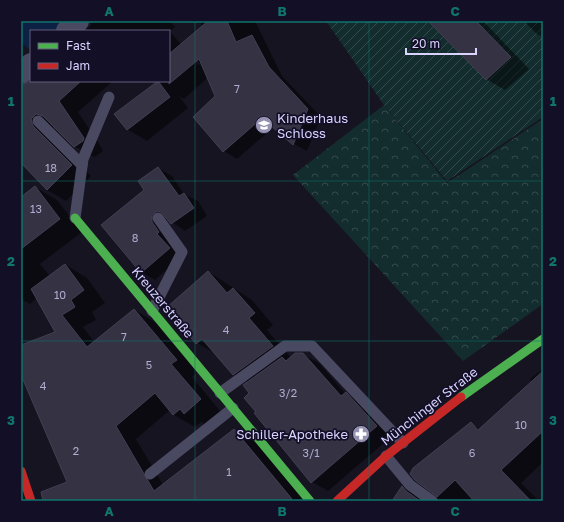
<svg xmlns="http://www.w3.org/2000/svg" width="564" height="522" viewBox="0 0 564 522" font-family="'Golos Text',sans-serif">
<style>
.forest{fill:url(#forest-crowns)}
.garden{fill:url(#garden-furrows)}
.shadow{fill:#0007;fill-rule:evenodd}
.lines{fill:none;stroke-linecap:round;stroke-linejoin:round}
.river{stroke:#0d2144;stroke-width:42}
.building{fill:#343243;stroke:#433f54}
.lane{stroke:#4a4962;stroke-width:11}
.street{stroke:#4a4962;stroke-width:22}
.fast{stroke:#4caf50;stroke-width:9}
.jam{stroke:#c62828;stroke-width:9}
.grid{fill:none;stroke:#0f766e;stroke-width:1;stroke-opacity:0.55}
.labels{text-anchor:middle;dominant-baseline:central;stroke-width:3.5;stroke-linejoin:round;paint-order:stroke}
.number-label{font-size:11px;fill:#b0acd0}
.poi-label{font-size:13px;fill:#d9d4ff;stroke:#130f26;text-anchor:start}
.street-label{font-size:13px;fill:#d9d4ff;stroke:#130f26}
.neatline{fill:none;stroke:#0f766e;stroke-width:1.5}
.grid-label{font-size:13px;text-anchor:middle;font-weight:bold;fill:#0f766e}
</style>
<defs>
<pattern id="forest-crowns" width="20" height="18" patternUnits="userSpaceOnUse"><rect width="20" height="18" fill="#132c2d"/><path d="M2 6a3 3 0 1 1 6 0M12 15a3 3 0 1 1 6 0" fill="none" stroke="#354a4c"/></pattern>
<pattern id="garden-furrows" width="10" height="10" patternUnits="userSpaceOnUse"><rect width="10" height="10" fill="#132c2d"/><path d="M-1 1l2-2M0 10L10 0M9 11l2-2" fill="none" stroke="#354a4c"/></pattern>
</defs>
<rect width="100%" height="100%" fill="#161421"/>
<polygon class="forest" points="384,105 447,183 543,119 543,304 463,361 293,175"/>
<polygon class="garden" points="326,21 543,21 543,117 447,181 384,105"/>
<g class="shadow">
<path d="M21 21H170L175 27 170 31 182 46 200 56 214 72 184 99 179 96 188 108 147 141 127 129 116 115 159 81H169V31H85L91 25V21L81 31H31V40L21 27ZM192 58H195L200 64 198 65Z"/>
<polygon points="200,21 255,21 282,76 321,117 307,151 294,144 274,127 237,159 224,151 233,98"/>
<polygon points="429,21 483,21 529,69 505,90 486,79"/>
<polygon points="524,21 543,21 543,37 537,34"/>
<polygon points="32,81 113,81 78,112 103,150 102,152 94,157 74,146 54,126 50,131 52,138 91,176 66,201 47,190 21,161 21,86"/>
<polygon points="158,168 172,176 184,194 198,201 207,216 185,231 169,220 165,222 182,256 155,280 141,272 145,190"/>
<polygon points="35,187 57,200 82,232 40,264 50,276 66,265 87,278 105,303 92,312 96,320 83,327 95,343 135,310 156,323 197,373 192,377 221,412 206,425 201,422 195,427 174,415 170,410 136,439 163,485 234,430 255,442 304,501 55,501 68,482 21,373 21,346 56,333 37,298 30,304 21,299 21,198"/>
<polygon points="209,272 252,300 273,325 267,330 291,358 303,354 319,363 345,393 362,402 392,436 328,491 312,482 255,414 257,412 249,382 234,374 216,354 197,343"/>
<polygon points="543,369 543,462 521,483 539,501 439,501 437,495 471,423 480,429 532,382 530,379"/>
<polygon points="402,487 423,499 425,501 393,501"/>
</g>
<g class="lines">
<polyline class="river" points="40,31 52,21"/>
</g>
<g class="building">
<polygon points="208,21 227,21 236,42 252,35 269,67 308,109 293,145 262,118 223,152 193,117 215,96 199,59 169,84 169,54"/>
<polygon points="428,21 476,21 511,57 486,80"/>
<polygon points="31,81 81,81 59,101 84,138 83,141 74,147 43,116 36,114 31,119 33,126 72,165 47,190 21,163 21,85"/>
<polygon points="158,81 170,97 127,130 114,114"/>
<polygon points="158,167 179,196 184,193 194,208 171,224 161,212 157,211 152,215 152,222 159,232 157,234 170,248 141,273 101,225 144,190 138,181"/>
<polygon points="35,186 60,219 21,249 21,197"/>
<polygon points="65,264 84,290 71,300 75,307 62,315 87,347 134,309 177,360 171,364 201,399 184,414 180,409 173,415 155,393 116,426 154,491 234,429 292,499 290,501 43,501 41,492 67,482 21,375 21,345 55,332 31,289"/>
<polygon points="208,271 227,293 233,288 255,313 249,318 273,346 233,375 202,339 196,344 166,308"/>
<polygon points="295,353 303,353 341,396 346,392 377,426 311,483 254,413 256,412 244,398 249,393 243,385 282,357 286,361"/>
<polygon points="543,371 543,431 501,470 531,501 474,501 455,480 437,497 415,480 410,474 413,468 471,422 478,430"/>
<polygon points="402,486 406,491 420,501 392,501"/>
</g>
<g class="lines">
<g class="lane">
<polyline points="38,121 82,165"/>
<polyline points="75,218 83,159 109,97"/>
<polyline points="152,311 182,252 158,218"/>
<polyline points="220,393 285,346 312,346 403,443"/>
<polyline points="386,456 410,485 432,501"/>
<polyline points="150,474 233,408"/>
</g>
<g class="street">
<polyline points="67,31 78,21"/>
<polyline points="21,73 31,64"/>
</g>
<g class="fast">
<polyline points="75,218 310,501"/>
<polyline points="461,397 543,339"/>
</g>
<g class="jam">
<polyline points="21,471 31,501"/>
<polyline points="337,501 386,456 461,397"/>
</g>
</g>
<path class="grid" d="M195 21V501M369 21V501M21 181H543M21 341H543"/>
<defs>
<symbol id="school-disc" viewBox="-11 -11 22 22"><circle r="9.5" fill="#9591b1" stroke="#130f26"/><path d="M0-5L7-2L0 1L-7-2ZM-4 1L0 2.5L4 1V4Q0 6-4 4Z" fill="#fff"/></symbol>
<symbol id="pharmacy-disc" viewBox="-11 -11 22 22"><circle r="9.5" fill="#9591b1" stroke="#130f26"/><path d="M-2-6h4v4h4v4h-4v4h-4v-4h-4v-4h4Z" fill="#fff"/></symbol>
</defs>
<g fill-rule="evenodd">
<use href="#school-disc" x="254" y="115" width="20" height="20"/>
<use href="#pharmacy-disc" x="351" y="424" width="20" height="20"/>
</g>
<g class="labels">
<g class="number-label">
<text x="237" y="88">7</text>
<text x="51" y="167">18</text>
<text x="36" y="208">13</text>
<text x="135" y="237">8</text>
<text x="60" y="294">10</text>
<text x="226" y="329">4</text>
<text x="124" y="336">7</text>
<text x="149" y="364">5</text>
<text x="43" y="385">4</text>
<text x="288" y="392">3/2</text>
<text x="521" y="424">10</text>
<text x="76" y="450">2</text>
<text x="311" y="452">3/1</text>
<text x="472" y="452">6</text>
<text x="229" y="471">1</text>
</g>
<g class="poi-label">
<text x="277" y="118">Kinderhaus<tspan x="277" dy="15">Schloss</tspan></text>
<text x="348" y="434" text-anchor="end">Schiller-Apotheke</text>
</g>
<g class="street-label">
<text transform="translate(163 302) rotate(50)">Kreuzerstraße</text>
<text transform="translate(429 406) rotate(-38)">Münchinger Straße</text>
</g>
</g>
<rect width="564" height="522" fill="none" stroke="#130f26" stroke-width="44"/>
<rect x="30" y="30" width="140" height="52" fill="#130f26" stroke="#625e7d"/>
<rect x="38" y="43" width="20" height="6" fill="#4caf50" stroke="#625e7d"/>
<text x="66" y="50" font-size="12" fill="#d9d4ff">Fast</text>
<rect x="38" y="63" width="20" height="6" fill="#c62828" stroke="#625e7d"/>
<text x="66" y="70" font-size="12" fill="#d9d4ff">Jam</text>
<path d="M406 48v6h70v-6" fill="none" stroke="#d9d4ff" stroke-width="2"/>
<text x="412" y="48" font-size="12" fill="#d9d4ff" stroke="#130f26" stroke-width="3" paint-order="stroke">20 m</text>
<rect x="22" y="22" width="520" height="478" class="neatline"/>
<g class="grid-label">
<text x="109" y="16">A</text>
<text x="282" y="16">B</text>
<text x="455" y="16">C</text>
<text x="11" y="106">1</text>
<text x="553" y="106">1</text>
<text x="11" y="266">2</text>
<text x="553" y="266">2</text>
<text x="11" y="425">3</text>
<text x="553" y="425">3</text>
<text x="109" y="516">A</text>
<text x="282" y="516">B</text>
<text x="455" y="516">C</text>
</g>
</svg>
